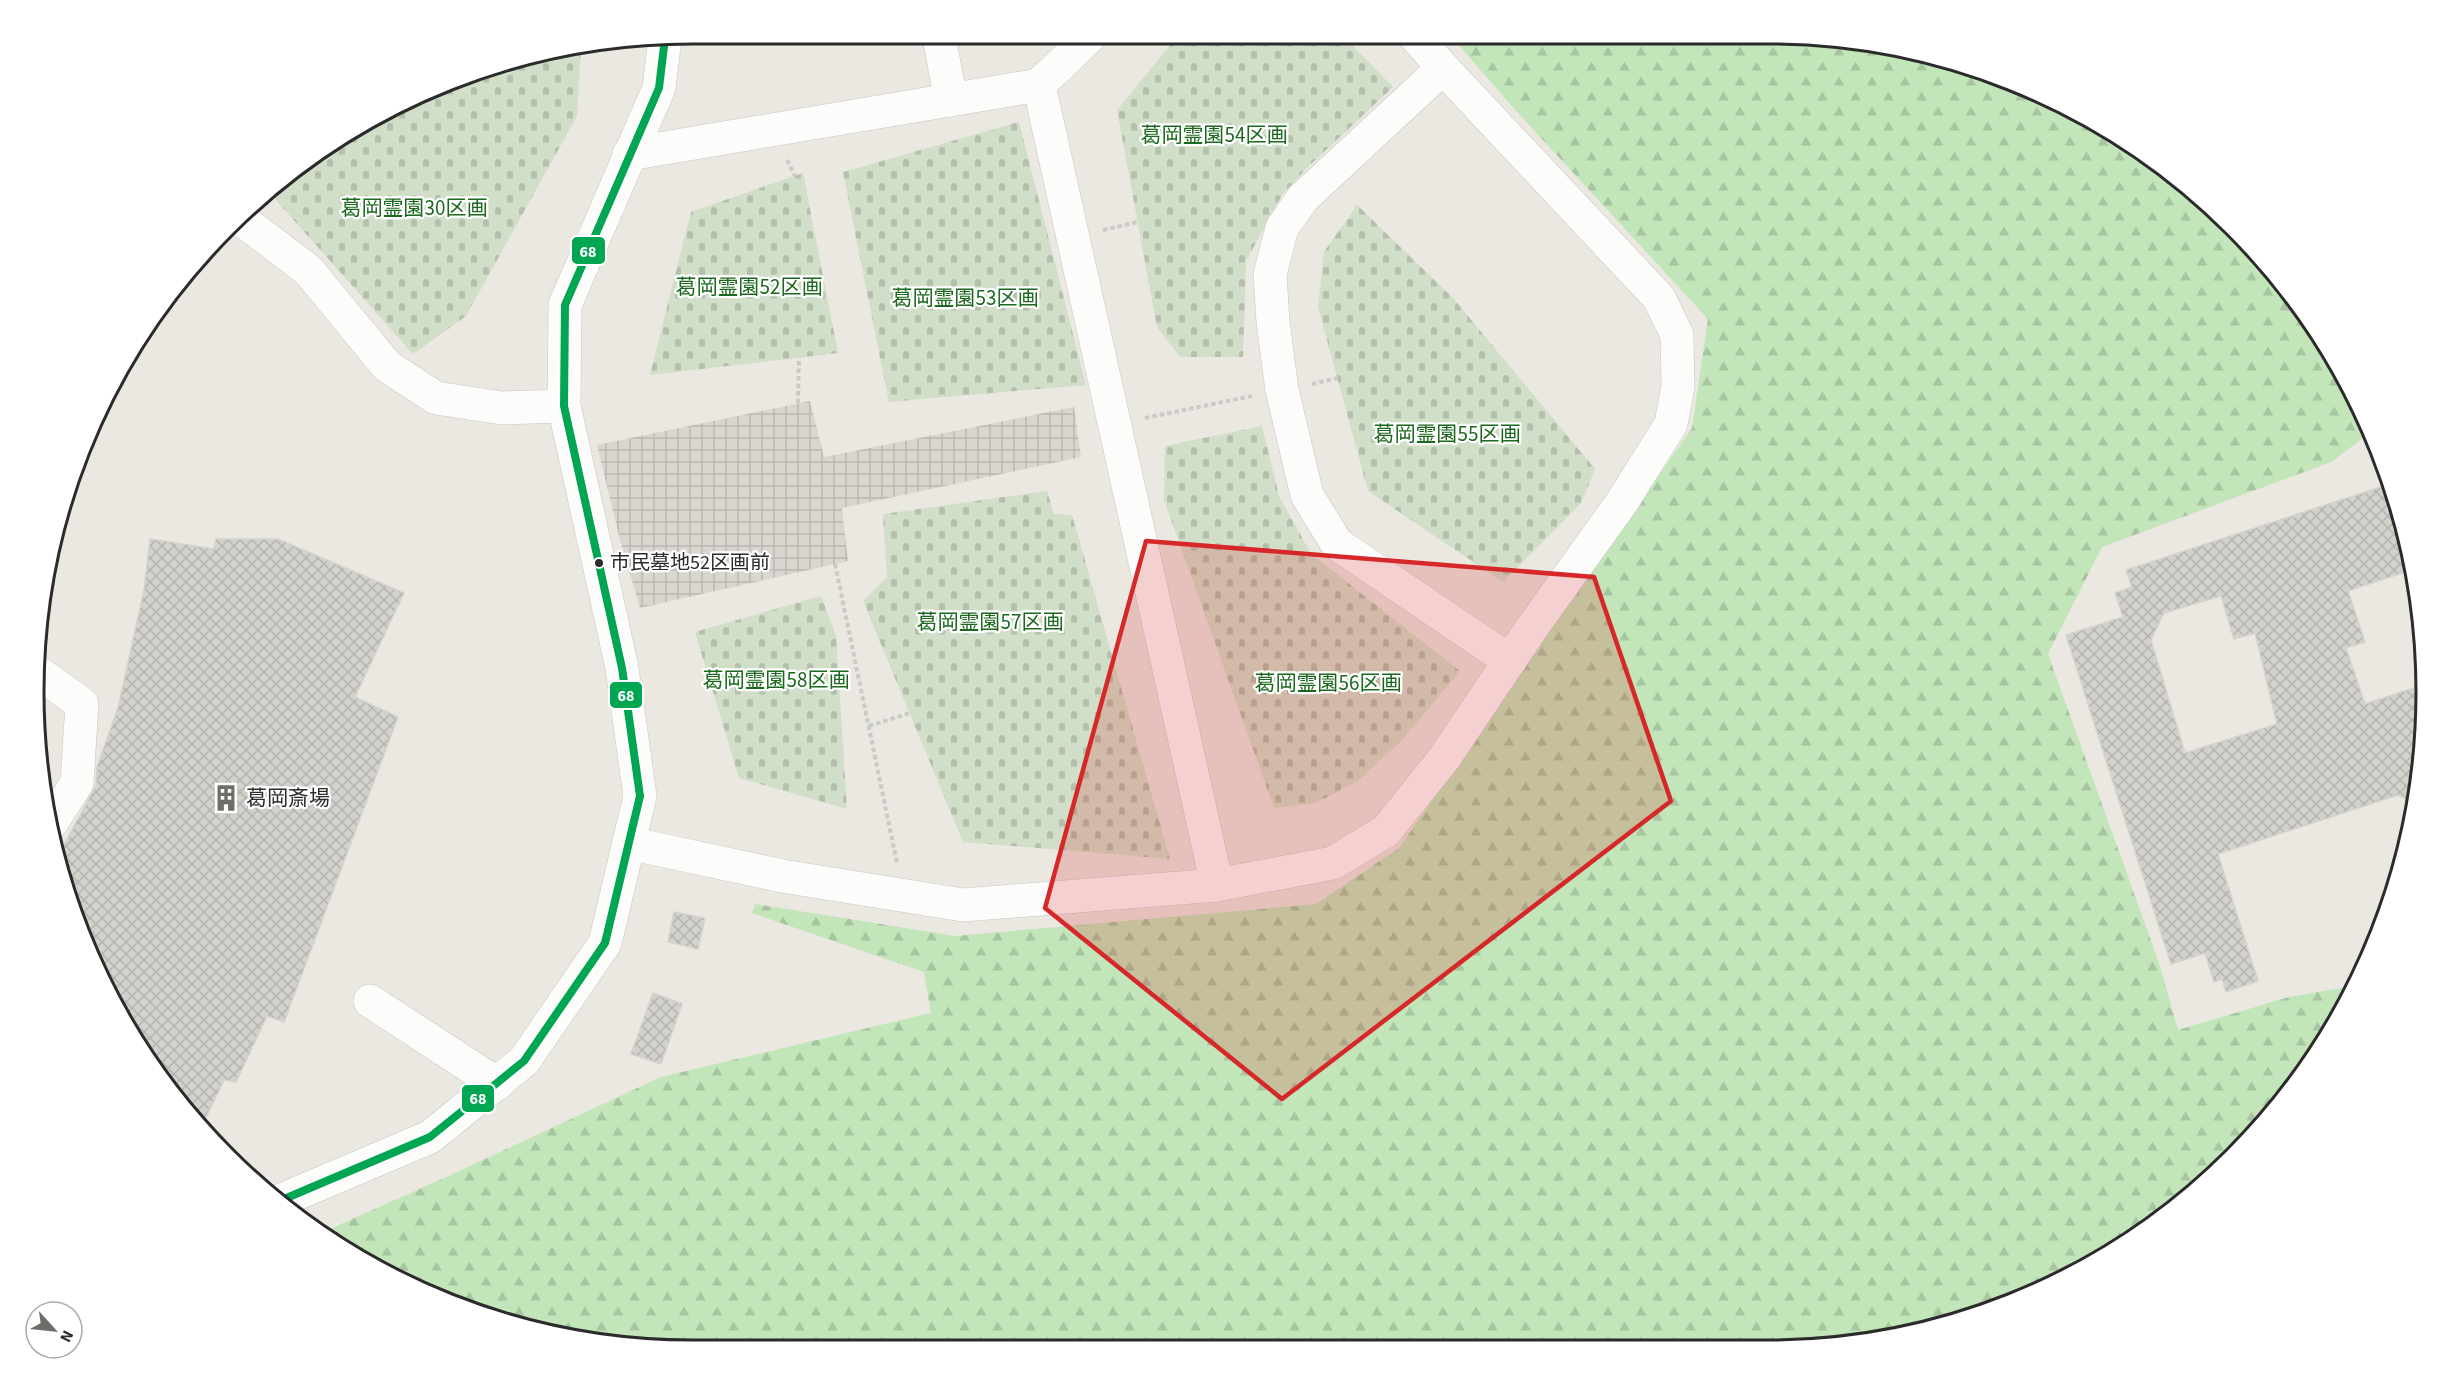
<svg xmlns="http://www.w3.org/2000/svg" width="2459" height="1384" viewBox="0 0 2459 1384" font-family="'Source Sans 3','Noto Sans JP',sans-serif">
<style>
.forest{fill:url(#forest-firs)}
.cemetery{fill:url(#cemetery-stones)}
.plaza{fill:url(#plaza-grid)}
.building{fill:url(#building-cross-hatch);stroke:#d4d3cd;stroke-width:1.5;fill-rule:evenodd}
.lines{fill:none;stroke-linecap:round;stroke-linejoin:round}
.minor-casing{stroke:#c8c6c6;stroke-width:34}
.path{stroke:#cacac8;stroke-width:4;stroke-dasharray:4.5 3;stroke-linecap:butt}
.minor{stroke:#fcfcfa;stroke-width:33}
.bus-1-casing{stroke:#fff;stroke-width:12}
.bus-1{stroke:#00a651;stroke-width:8}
.marked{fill:#d62828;fill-opacity:0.2;stroke:#d62828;stroke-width:4.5;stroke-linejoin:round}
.bus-dot{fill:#2b2b2b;stroke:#fff;stroke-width:2}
.labels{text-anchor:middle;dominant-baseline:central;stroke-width:4.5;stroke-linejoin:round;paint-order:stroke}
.bus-label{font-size:20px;fill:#2b2b2b;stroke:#fff;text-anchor:start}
.park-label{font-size:21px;fill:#1b681e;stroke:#fff}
.poi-label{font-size:21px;fill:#2b2b2b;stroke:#fff;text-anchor:start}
.rim{fill:none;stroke:#2b2b2b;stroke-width:3}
.line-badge{stroke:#fff;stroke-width:2}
.badge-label{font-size:16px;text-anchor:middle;font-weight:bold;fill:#fff}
</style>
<defs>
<pattern id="forest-firs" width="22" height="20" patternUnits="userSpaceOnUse" patternTransform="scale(1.5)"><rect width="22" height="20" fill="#c2e5ba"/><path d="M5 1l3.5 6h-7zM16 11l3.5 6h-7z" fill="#a7c5a0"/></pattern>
<pattern id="cemetery-stones" width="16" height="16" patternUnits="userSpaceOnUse" patternTransform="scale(1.5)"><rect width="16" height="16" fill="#d1dec8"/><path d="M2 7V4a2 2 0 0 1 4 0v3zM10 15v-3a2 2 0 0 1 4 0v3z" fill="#b4bfac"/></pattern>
<pattern id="plaza-grid" width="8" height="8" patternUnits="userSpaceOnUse" patternTransform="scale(1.5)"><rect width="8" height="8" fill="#d8d6cf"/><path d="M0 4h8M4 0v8" fill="none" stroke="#bab8b2"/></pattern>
<pattern id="building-cross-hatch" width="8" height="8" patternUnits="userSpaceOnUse" patternTransform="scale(1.5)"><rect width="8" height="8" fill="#d2d1cc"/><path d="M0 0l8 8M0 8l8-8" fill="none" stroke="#b4b4af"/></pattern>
</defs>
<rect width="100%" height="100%" fill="#eae8e0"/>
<polygon class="forest" points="1810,34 1979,68 2097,121 2202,197 2290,291 2358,401 2370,433 2331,462 2102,547 2048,654 2159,963 2178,1030 2289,997 2354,986 2338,1022 2233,1158 2133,1240 1979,1316 1853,1345 649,1350 480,1316 362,1263 321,1233 444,1178 661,1077 931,1013 924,972 752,913 755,904 955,936 1316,904 1399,848 1692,428 1708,319 1517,112 1451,36"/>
<g class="cemetery">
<polygon points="1343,36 1393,87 1306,169 1282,195 1246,261 1243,357 1180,357 1157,327 1117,110 1177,37"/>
<polygon points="581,44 577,116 466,316 413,354 267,190 291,169 400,101 480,68"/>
<polygon points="1019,122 1086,385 889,402 843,172"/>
<polygon points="803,173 838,353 650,375 691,212"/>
<polygon points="1357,205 1453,298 1595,469 1581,503 1503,582 1368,491 1318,307 1324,252"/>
<polygon points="1262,426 1279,496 1311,554 1460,671 1402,740 1358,781 1316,803 1274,808 1164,500 1165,446"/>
<polygon points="1047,491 1054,514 1072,515 1170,859 963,842 863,601 887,577 883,514"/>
<polygon points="821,596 836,636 847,809 739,778 695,632"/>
</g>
<polygon class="plaza" points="810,401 824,457 1074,407 1081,457 842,508 848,561 640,608 619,536 597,445"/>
<g class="building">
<path d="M2390 484 2404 522 2411 570 2348 591 2365 642 2346 648 2365 704 2423 685 2420 778 2415 803 2398 795 2218 854 2258 981 2226 992 2222 979 2214 982 2205 953 2171 964 2066 635 2123 617 2115 593 2132 587 2126 570ZM2221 596 2234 639 2255 633 2277 724 2185 753 2151 640 2164 613Z"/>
<polygon points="150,539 214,549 216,539 278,539 404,593 355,697 398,717 284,1022 267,1016 236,1082 224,1080 200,1130 121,1022 83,944 57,858 96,785 97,767 118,708 133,640 144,590"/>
<polygon points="674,912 705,918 698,949 668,942"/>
<polygon points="653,993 682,1004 661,1064 631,1054"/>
</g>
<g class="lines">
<defs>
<g id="minor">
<polyline points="939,37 951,100"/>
<polyline points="1443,68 1303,198 1282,228 1270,275 1273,322 1282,390 1307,495 1337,544 1510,661"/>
<polyline points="1039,85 1217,885"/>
<polyline points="629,154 1039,85 1089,37"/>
<polyline points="237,216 308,270 387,366 436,398 502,408 564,406"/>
<polyline points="36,671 82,704 77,783 48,828"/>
<polyline points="629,843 782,876 963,905 1217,885 1333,863 1386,831 1445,757 1531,629 1622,502 1671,424 1678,386 1677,335 1659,298 1443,68 1415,36"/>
<polyline points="370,1001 497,1084"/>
<polyline points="277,1202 430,1137 524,1061 605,943 640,796 622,668 564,406 565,305 659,88 665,38"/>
</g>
</defs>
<use href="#minor" class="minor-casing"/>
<g class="path">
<polyline points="787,160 795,176"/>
<polyline points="1103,230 1138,222"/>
<polyline points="1312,384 1338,378"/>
<polyline points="798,403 799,357"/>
<polyline points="1145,418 1252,396"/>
<polyline points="835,564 897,863"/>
<polyline points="869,726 910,713"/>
</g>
<use href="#minor" class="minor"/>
<defs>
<polyline id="bus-1" points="277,1202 430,1137 524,1061 605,943 640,796 622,668 564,406 565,305 659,88 665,38"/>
</defs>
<use href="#bus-1" class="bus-1-casing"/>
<use href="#bus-1" class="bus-1"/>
</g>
<path class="marked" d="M1146 541 1594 577 1671 801 1282 1099 1045 908Z"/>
<defs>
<symbol id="building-bare" viewBox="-9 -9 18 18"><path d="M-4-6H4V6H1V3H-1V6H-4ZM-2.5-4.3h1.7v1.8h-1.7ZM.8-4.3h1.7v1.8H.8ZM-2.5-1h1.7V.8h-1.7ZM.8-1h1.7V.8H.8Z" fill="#6e6d6a" stroke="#fff" stroke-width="2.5" paint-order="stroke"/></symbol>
</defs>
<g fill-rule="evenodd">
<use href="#building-bare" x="207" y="779" width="38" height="38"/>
</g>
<circle class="bus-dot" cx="599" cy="563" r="5"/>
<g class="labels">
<g class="bus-label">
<text x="610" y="563">市民墓地52区画前</text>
</g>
<g class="park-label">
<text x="1214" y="135">葛岡霊園54区画</text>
<text x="414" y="208">葛岡霊園30区画</text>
<text x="749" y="287">葛岡霊園52区画</text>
<text x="965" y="298">葛岡霊園53区画</text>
<text x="1447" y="434">葛岡霊園55区画</text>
<text x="990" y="622">葛岡霊園57区画</text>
<text x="776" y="680">葛岡霊園58区画</text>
<text x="1328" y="683">葛岡霊園56区画</text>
</g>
<g class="poi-label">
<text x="246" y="798">葛岡斎場</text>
</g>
</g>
<path d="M0 0H2459V1384H0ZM692 44H1768A648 648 0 0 1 2416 692V692A648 648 0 0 1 1768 1340H692A648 648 0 0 1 44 692V692A648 648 0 0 1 692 44Z" fill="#fff" fill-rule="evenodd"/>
<path class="rim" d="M692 44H1768A648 648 0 0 1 2416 692V692A648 648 0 0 1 1768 1340H692A648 648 0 0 1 44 692V692A648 648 0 0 1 692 44Z"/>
<g class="line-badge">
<rect x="571" y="236" width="35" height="29" rx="6" fill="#00a651"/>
<rect x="609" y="681" width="34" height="28" rx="6" fill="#00a651"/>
<rect x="461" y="1084" width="34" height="29" rx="6" fill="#00a651"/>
</g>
<g class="badge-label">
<text x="588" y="257">68</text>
<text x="626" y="701">68</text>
<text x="478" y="1104">68</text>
</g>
<g transform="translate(54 1330) rotate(117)"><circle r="28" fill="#ffffff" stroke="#aaaaaa" stroke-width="1.5"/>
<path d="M0-4.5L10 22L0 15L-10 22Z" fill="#6e6d6a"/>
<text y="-9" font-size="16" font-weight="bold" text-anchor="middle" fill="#2b2b2b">N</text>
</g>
</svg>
